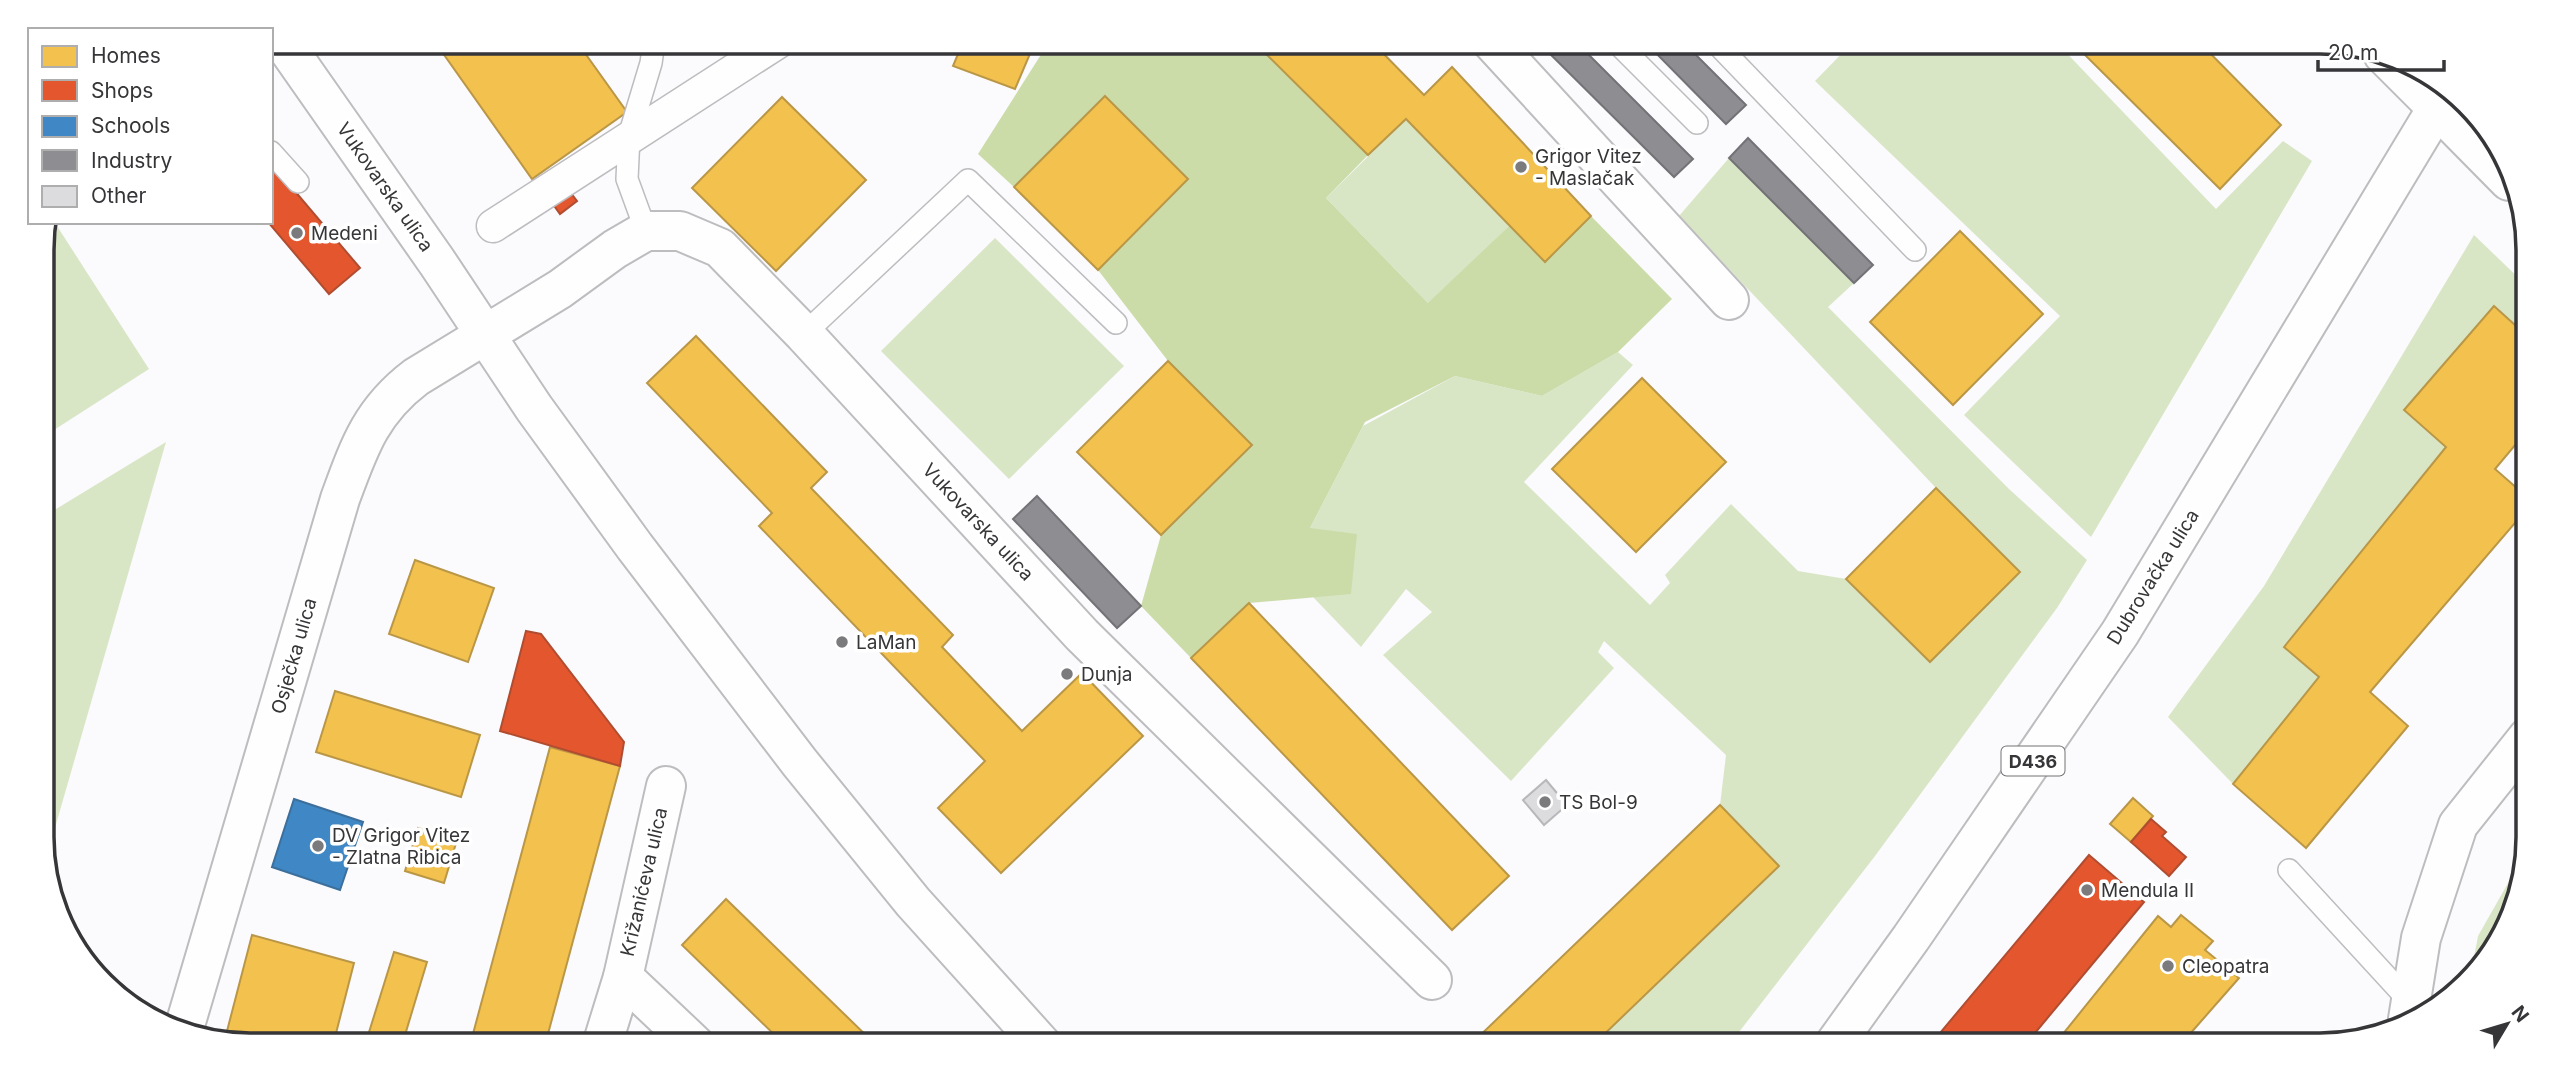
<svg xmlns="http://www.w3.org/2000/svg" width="2570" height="1087" viewBox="0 0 2570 1087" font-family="Inter,sans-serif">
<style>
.green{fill:#d9e6c6}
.forest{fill:#cbdca9}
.homes{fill:#f2c14e;stroke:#ba9747;stroke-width:2}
.shops{fill:#e4572e;stroke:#b04d31;stroke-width:2}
.schools{fill:#3f88c5;stroke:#3c6f9b;stroke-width:2}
.industry{fill:#8d8d92;stroke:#737377;stroke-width:2}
.building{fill:#dcdbde;stroke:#b8b7ba;stroke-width:2}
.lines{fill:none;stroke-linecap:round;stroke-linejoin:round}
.service-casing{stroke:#bdbcbf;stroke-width:24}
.pedestrian-casing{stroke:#bdbcbf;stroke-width:35}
.minor-casing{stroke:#bdbcbf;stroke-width:42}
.tertiary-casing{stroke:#bdbcbf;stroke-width:42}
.primary-casing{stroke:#bdbcbf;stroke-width:42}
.service{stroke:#fefeff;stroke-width:21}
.pedestrian{stroke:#fefeff;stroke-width:32}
.minor{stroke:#fefeff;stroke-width:38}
.tertiary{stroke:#fefeff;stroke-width:38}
.primary{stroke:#fefeff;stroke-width:38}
.poi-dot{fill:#7b7a7d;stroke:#fff;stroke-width:2.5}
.labels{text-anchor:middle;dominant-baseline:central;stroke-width:7;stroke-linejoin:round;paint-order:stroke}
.shield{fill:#fff;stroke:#727274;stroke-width:2}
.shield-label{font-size:18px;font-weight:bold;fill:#363538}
.poi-label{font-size:19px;fill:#363538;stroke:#fff;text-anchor:start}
.street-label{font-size:19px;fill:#363538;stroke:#fff}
.rim{fill:none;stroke:#363538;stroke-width:3.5}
</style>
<rect width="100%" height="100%" fill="#fbfafd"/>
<g class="green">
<polygon points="1853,42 2056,42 2216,209 2283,141 2312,161 2091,537 1964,415 2060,316 1815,81"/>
<polygon points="1406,119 1509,226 1429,304 1326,198"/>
<polygon points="1729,158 1854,283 1828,307 2009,489 2087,560 2057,608 1875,856 1729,1045 1593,1045 1779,867 1720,805 1726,755 1604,641 1598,652 1614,668 1511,781 1383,655 1432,612 1406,589 1361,647 1313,597 1351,593 1310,528 1363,426 1455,376 1542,396 1618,352 1633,365 1524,482 1650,605 1670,583 1665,575 1731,504 1798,571 1846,579 1930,662 2020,571 1936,488 1679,216"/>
<polygon points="57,226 149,369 43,437 42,236"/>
<polygon points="2474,235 2526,285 2526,335 2494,306 2404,410 2446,447 2284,647 2319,677 2233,784 2168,717 2264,586"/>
<polygon points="995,238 1124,366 1009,479 881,351"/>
<polygon points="166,442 44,866 43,517"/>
<polygon points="2524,855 2512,916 2485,964 2470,978 2478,936"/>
</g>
<polygon class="forest" points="1049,42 1254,42 1368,155 1326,198 1428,303 1509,226 1545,262 1591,216 1672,299 1618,352 1542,396 1455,376 1365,422 1310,528 1357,534 1351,594 1249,603 1191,658 1141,606 1161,535 1251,444 1168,361 1098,270 1188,179 1105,96 1014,187 978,154"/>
<g class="homes">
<polygon points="435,42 577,42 627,112 532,179"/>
<polygon points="963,42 1035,42 1015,89 953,66"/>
<polygon points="1254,42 1372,42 1424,95 1452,67 1591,216 1545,262 1406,119 1368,155"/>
<polygon points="2072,42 2199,42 2281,125 2220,189"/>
<polygon points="1105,96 1188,179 1098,270 1014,187"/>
<polygon points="782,97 866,180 776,271 692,188"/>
<polygon points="1960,231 2043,314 1953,405 1870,322"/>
<polygon points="2494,306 2526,335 2527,431 2495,469 2527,497 2527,509 2370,692 2408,726 2306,848 2233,784 2319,677 2284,647 2446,447 2404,410"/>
<polygon points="696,336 827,472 811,488 953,635 942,647 1022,731 1082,673 1143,736 1001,873 938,808 985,761 759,526 772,513 647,383"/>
<polygon points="1168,361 1252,445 1161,535 1077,452"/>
<polygon points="1642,378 1726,462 1636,552 1552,469"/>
<polygon points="1936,488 2020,572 1930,662 1846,579"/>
<polygon points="415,560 494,588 468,662 389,634"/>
<polygon points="1249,603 1509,876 1452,930 1191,658"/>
<polygon points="335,691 480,735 461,797 316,752"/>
<polygon points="550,747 620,766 545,1045 470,1045"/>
<polygon points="2133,798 2153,816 2131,842 2110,824"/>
<polygon points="1720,805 1779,866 1593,1045 1470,1045"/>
<polygon points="418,828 457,840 444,883 405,871"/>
<polygon points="726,899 876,1045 785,1045 682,945"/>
<polygon points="2181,915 2213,941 2205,950 2239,978 2189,1035 2195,1040 2191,1045 2054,1045 2158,916 2171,927"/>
<polygon points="252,935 354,963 333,1045 282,1045 227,1031"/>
<polygon points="394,952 427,962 402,1045 365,1045"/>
</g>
<g class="shops">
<polygon points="271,163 360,268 329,294 268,222 271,222"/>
<polygon points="567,188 577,201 560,214 550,200"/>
<polygon points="526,631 541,634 624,742 620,766 500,731"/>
<polygon points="2151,819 2166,832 2162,836 2186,857 2169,876 2131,842"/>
<polygon points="2089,855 2144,902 2025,1045 1930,1045"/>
</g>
<polygon class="schools" points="294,799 363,822 340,890 272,867"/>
<g class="industry">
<polygon points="1538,42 1576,42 1693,159 1674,177"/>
<polygon points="1645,42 1683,42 1746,105 1726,124"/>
<polygon points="1748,138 1873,265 1854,283 1729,158"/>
<polygon points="1037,496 1141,606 1117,628 1013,519"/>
</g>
<polygon class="building" points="1546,780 1567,805 1544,825 1523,800"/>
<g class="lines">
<defs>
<g id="service">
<polyline points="1616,42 1697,123"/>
<polyline points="1715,42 1915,250"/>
<polyline points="271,152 298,182"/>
<polyline points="646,231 627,179 629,136 651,63 654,42"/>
<polyline points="804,334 968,180 1116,323"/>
<polyline points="2289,870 2411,1003"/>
</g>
<polyline id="pedestrian" points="493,226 778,42"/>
<g id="minor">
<polyline points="1492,42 1729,300"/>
<polyline points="2437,108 2509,181"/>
<polyline points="623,977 695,1045"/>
<polyline points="2408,1019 2421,938 2458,825 2528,737"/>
<path d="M183 1032 340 499C359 447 371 411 416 377L560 289 615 249 646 231H680L720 248 804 334 1082 635 1432 980"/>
<polyline points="602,1045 623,977 666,786"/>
</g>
<g id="tertiary">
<polyline points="283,42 437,262 534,408 635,547 800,763 913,902 1042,1045"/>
<polyline points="2383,54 2437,108"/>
</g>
<polyline id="primary" points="1834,1045 1911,938 2120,633 2446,93"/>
</defs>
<use href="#service" class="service-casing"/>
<use href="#pedestrian" class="pedestrian-casing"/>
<use href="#minor" class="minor-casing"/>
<use href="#tertiary" class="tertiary-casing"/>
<use href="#primary" class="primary-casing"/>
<use href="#service" class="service"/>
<use href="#pedestrian" class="pedestrian"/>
<use href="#minor" class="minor"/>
<use href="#tertiary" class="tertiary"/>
<use href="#primary" class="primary"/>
</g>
<g class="poi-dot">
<circle cx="1521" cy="167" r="7"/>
<circle cx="297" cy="233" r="7"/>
<circle cx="842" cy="642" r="7"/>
<circle cx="1067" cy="674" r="7"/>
<circle cx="1545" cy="802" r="7"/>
<circle cx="318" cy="846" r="7"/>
<circle cx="2087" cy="890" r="7"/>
<circle cx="2168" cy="966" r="7"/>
</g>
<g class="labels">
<rect class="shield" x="2001.5" y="746.5" width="63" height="29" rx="5"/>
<g class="shield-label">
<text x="2033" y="761">D436</text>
</g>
<g class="poi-label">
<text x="1535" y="156">Grigor Vitez<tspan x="1535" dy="22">- Maslačak</tspan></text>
<text x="311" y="233">Medeni</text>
<text x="856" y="642">LaMan</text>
<text x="1081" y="674">Dunja</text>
<text x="1559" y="802">TS Bol-9</text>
<text x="332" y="835">DV Grigor Vitez<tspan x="332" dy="22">- Zlatna Ribica</tspan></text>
<text x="2101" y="890">Mendula II</text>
<text x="2182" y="966">Cleopatra</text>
</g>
<g class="street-label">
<text transform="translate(385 187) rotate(55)">Vukovarska ulica</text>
<text transform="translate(978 522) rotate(47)">Vukovarska ulica</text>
<text transform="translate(2153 577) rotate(-58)">Dubrovačka ulica</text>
<text transform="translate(294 656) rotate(-74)">Osječka ulica</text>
<text transform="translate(644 882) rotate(-77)">Križanićeva ulica</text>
</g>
</g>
<path d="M0 0H2570V1087H0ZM250 54H2320A196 196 0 0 1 2516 250V837A196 196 0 0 1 2320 1033H250A196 196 0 0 1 54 837V250A196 196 0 0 1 250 54Z" fill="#fff" fill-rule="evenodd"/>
<path class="rim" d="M250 54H2320A196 196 0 0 1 2516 250V837A196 196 0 0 1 2320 1033H250A196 196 0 0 1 54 837V250A196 196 0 0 1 250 54Z"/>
<rect x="28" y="28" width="245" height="196" fill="#ffffff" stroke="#afaeaf" stroke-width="2"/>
<rect x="42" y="46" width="35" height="21" fill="#f2c14e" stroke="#afaeaf" stroke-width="2"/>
<text x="91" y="63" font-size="21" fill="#363538">Homes</text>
<rect x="42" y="80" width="35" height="21" fill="#e4572e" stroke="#afaeaf" stroke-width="2"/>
<text x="91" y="98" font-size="21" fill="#363538">Shops</text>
<rect x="42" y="116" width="35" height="21" fill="#3f88c5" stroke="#afaeaf" stroke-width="2"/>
<text x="91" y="133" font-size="21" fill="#363538">Schools</text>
<rect x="42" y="150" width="35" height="21" fill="#8d8d92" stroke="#afaeaf" stroke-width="2"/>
<text x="91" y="168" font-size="21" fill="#363538">Industry</text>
<rect x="42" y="186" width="35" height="21" fill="#dcdbde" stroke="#afaeaf" stroke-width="2"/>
<text x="91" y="203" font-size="21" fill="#363538">Other</text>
<g transform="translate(2507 1024) rotate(52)" stroke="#ffffff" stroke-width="5" paint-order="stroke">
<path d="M0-5L12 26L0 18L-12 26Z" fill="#363538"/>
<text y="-10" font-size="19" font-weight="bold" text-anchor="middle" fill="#363538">N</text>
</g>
<path d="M2318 60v10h126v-10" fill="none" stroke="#363538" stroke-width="3.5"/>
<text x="2328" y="60" font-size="21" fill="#363538" stroke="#ffffff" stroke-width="5" paint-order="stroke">20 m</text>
</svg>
